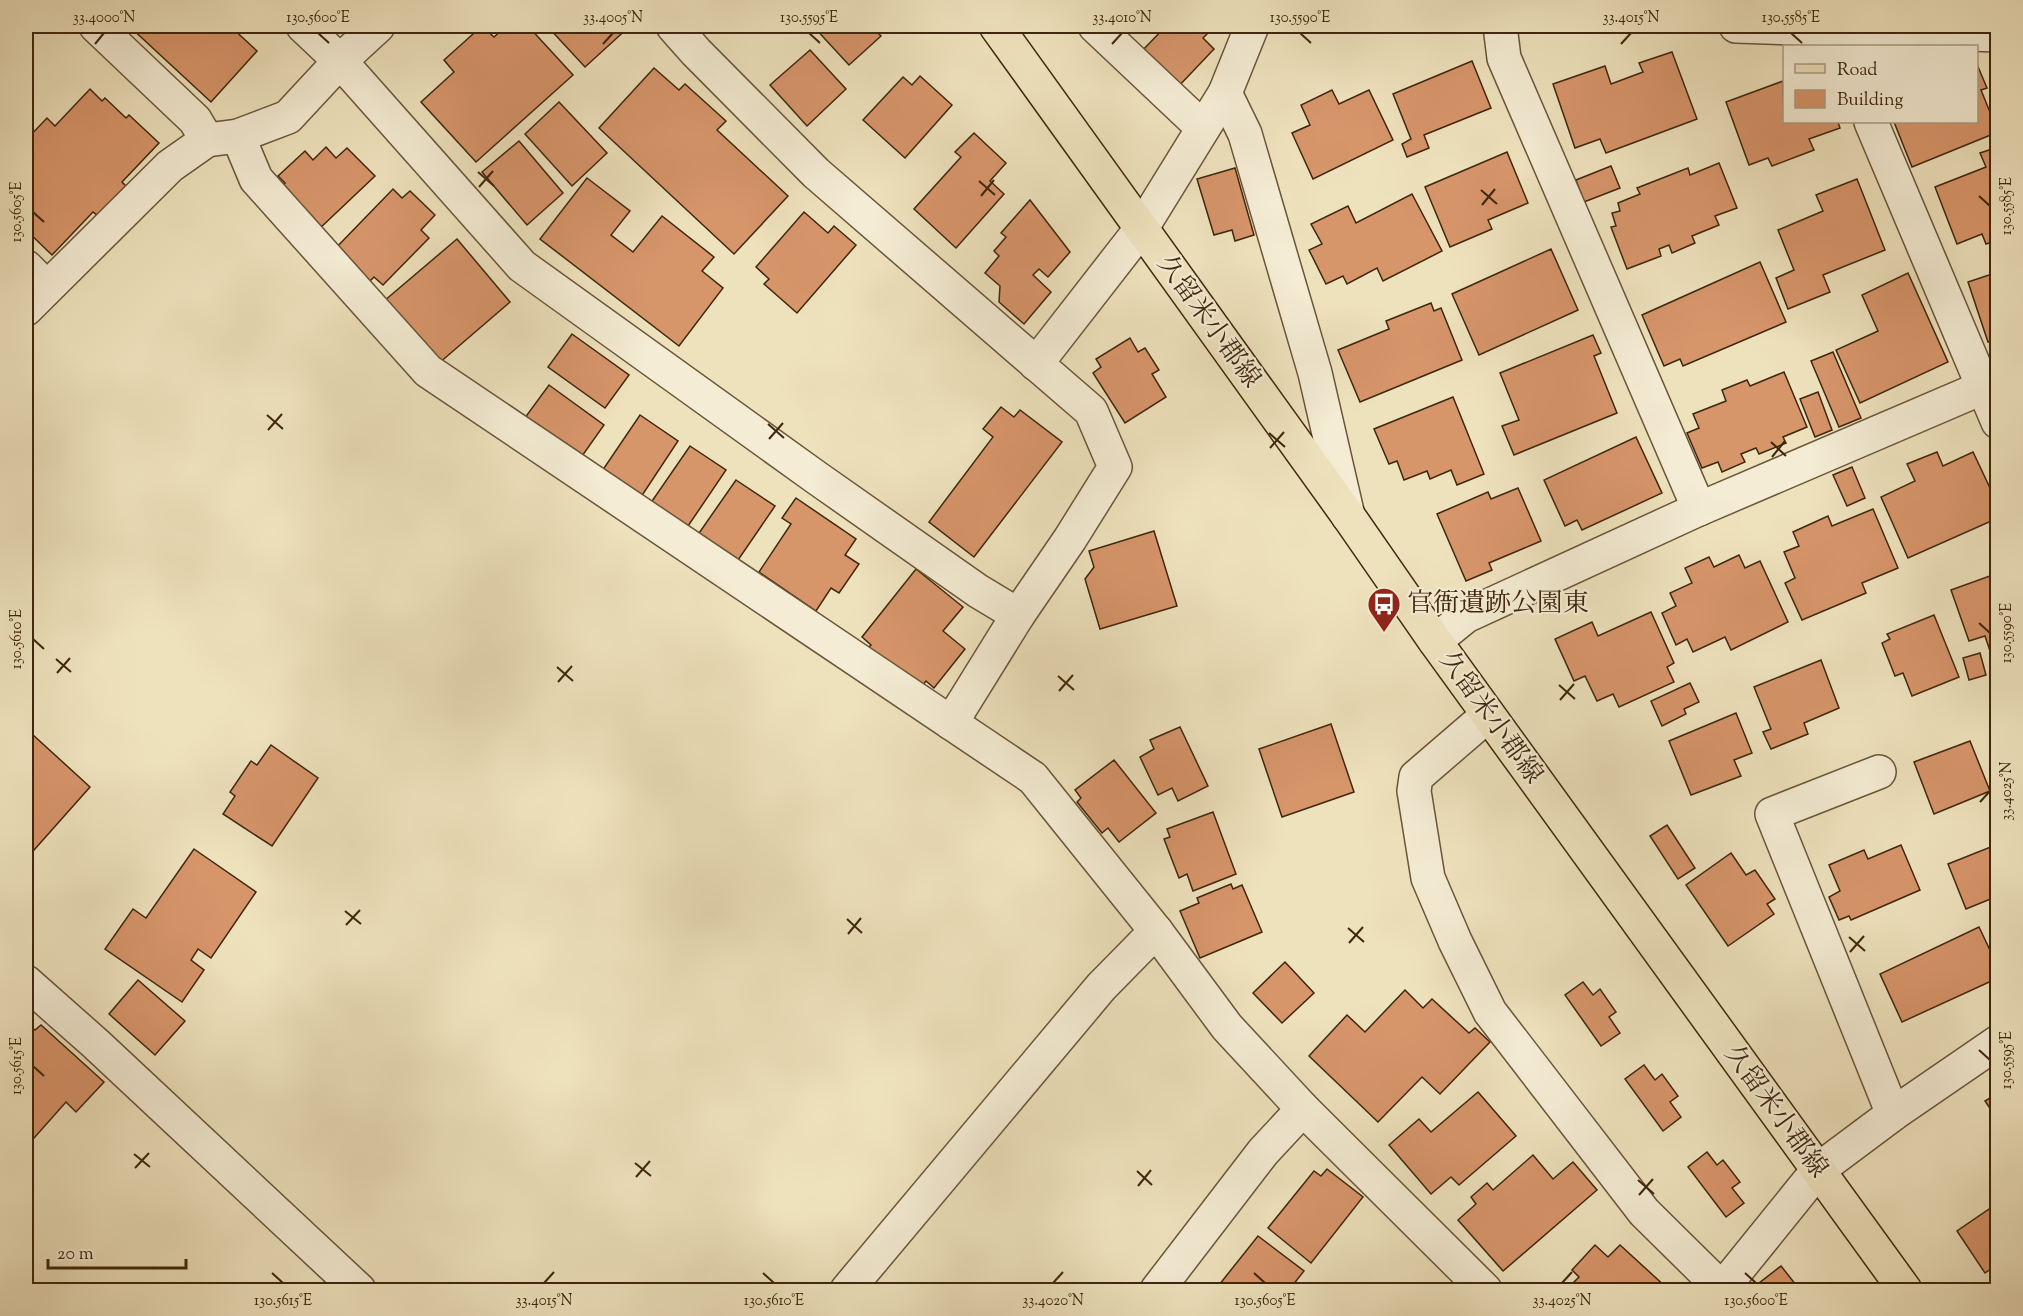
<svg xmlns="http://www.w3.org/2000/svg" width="2023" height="1316" viewBox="0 0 2023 1316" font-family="'Sorts Mill Goudy','Noto Serif JP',serif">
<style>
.building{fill:#d7956a;stroke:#3e260d;stroke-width:1.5}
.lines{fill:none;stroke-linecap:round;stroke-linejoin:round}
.minor-casing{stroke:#6a5539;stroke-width:36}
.major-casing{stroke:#3e260d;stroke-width:36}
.minor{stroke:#f4ecd4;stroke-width:33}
.major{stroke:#eee2bd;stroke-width:33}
.ticks{fill:none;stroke:#3e260d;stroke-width:2}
.labels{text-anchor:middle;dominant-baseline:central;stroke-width:4.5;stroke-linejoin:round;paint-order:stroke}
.street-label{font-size:26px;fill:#3e260d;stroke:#f4ecd4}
.poi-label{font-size:26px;fill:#3e260d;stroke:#f4ecd4;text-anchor:start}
.neatline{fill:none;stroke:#3e260d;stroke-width:2}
.ticks-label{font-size:15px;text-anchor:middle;fill:#3e260d}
</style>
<rect width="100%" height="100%" fill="#eee2bd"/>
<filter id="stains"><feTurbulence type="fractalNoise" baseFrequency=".00333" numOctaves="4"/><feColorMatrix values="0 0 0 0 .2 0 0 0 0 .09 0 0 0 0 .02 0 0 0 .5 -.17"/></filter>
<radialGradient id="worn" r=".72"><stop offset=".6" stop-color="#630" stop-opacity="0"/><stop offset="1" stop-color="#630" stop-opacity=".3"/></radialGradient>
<g class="building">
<polygon points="129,26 230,26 257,51 211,102"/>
<polygon points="482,26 494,37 506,26 528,26 573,75 476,162 421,102 454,72 444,60"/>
<polygon points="547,26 630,26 585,67"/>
<polygon points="813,26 871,26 881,36 849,65"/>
<polygon points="1166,26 1215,26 1203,38 1214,49 1177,88 1140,53"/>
<polygon points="810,50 846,89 807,126 770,85"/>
<polygon points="1672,52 1697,119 1606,153 1600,139 1575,148 1553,84 1605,66 1611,84 1643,72 1639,63"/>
<polygon points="1472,61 1491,108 1424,135 1429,148 1407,157 1402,144 1411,139 1393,94"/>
<polygon points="1976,62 1987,88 1981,90 1998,132 1912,167 1894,122 1976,122"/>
<polygon points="654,68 679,90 685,84 726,121 717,130 788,196 734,254 599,128"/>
<polygon points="920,76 952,105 905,158 863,120 903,77 912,85"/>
<polygon points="1783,81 1784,122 1838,122 1840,128 1809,139 1814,150 1772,166 1768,158 1749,165 1726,102"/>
<polygon points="90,89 102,101 105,98 126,118 129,115 159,143 122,182 126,186 98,216 93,212 52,255 26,230 26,156 30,151 26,146 26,140 47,118 55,126"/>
<polygon points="1332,90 1339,104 1369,90 1393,140 1313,179 1292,133 1310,125 1301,105"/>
<polygon points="559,102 607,153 572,186 525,134"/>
<polygon points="974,133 1006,163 990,181 1004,194 956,248 914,209 961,157 955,152"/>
<polygon points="519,141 563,193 527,225 482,172"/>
<polygon points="326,147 336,158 347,148 375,176 317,231 278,190 285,183 278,176 305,151 313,160"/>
<polygon points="1998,147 1998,240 1986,244 1982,234 1957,244 1935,187 1986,167 1980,153"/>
<polygon points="1507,152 1528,203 1488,220 1492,229 1450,247 1425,187"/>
<polygon points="1719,163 1737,208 1715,216 1719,225 1692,236 1695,243 1672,253 1669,245 1659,249 1661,256 1627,269 1611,227 1616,226 1612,213 1620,211 1618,203 1640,194 1637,188 1688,168 1690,175"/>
<polygon points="1611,166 1620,188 1584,202 1576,180"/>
<polygon points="1235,168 1254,235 1235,241 1232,230 1214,235 1197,179"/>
<polygon points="587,178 630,211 611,235 633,252 662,216 714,257 702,271 723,288 679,346 540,239"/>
<polygon points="1857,179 1885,250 1823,275 1830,292 1788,309 1776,278 1794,270 1778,230 1823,211 1816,195"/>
<polygon points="393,189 402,198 410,191 435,215 421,230 429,238 383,285 374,277 365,286 331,253"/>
<polygon points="1412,194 1442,251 1383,281 1377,268 1347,284 1343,276 1326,284 1309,250 1322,244 1311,224 1348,206 1356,223"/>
<polygon points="1030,200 1070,252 1048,277 1039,269 1033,275 1051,292 1024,324 999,302 1000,286 985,273 999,256 994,251 1006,237 1001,233"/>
<polygon points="804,212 828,233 834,226 856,245 797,313 764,284 769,279 756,267"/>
<polygon points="457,239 510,302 438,364 384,301"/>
<polygon points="1551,249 1578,310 1479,355 1452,294"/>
<polygon points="1760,262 1786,322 1683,366 1680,359 1664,366 1642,315"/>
<polygon points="1998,272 1998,339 1988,342 1968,282"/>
<polygon points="1908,273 1948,362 1860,403 1836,350 1878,331 1862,295"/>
<polygon points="1431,303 1434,311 1441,308 1462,360 1360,402 1338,350 1389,329 1386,321"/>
<polygon points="572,334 629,375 605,408 548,367"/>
<polygon points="1593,335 1601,353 1594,356 1617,413 1514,455 1502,426 1519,420 1500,373"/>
<polygon points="1130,338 1138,352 1145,348 1159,370 1152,374 1166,397 1125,423 1093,373 1101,367 1096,359"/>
<polygon points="1833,352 1861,418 1839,427 1811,361"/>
<polygon points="1784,372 1807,427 1783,437 1786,443 1759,454 1756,448 1741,454 1745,462 1722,472 1718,462 1702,468 1687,433 1699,428 1693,414 1726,401 1722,390 1747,380 1750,386"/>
<polygon points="549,385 604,425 580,459 524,419"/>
<polygon points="1818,392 1832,430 1815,437 1800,399"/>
<polygon points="1453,397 1484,474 1457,485 1451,470 1430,479 1427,471 1404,480 1397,461 1389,464 1374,429"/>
<polygon points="1001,407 1014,417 1020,410 1062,442 974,557 929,522 993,437 983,429"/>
<polygon points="640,415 678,441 639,500 600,474"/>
<polygon points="1636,437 1662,493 1582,530 1577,520 1565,526 1544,480"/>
<polygon points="690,446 726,470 686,529 650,504"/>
<polygon points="1937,452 1943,466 1973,452 1998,505 1998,518 1908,558 1881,497 1915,481 1907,464"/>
<polygon points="1852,467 1865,498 1847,506 1833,475"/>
<polygon points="736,480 775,506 736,563 697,536"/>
<polygon points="1518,488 1541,541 1489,563 1492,570 1466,581 1437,514 1488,492 1491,499"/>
<polygon points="796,498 856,539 845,555 859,564 839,593 831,588 816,611 759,572 791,524 782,518"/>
<polygon points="1873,509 1898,568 1862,583 1866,593 1802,620 1785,583 1795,578 1784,552 1799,546 1793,532 1828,516 1832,526"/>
<polygon points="1154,531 1177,606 1100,629 1085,579 1094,567 1089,551"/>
<polygon points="1739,555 1745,568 1760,561 1788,622 1731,650 1725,637 1693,652 1687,639 1676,645 1662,613 1676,606 1670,593 1692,583 1685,568 1709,557 1714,567"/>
<polygon points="916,569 963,607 943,631 965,649 934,688 926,681 922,686 906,672 903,676 868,648 871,645 862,637"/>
<polygon points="1998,573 1998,654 1992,657 1985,636 1969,641 1951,590"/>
<polygon points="1651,612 1674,663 1667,667 1674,682 1619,707 1613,694 1597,701 1585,676 1574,681 1555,639 1592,622 1598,636"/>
<polygon points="1934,615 1959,677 1912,696 1903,673 1895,676 1882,643 1890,639 1887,634"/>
<polygon points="1980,653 1986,675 1969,680 1963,658"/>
<polygon points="1821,660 1839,708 1804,723 1808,734 1771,749 1763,732 1771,729 1754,687"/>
<polygon points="1690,683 1699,702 1684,709 1686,714 1662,726 1651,701"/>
<polygon points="1736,713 1752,753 1734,760 1741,776 1691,795 1669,741"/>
<polygon points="1331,724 1354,792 1282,817 1259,749"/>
<polygon points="1180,727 1208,786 1178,801 1172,788 1158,795 1140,757 1154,749 1150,740"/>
<polygon points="32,734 90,787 26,859 26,740"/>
<polygon points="1970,741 1990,791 1934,814 1914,762"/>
<polygon points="271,745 318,778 272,846 223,814 235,796 230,792 251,761 257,765"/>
<polygon points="1114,760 1156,813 1119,842 1108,828 1102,833 1077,802 1081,798 1075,790"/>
<polygon points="1213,812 1236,874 1193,891 1187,874 1179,878 1164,839 1170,837 1167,829"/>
<polygon points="1667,825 1695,868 1678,879 1650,836"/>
<polygon points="1998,844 1998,896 1966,909 1948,864"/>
<polygon points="1901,845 1920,890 1851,920 1849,916 1839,920 1829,897 1840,891 1829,865 1864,850 1868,859"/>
<polygon points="194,849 256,892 211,958 198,949 191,960 204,970 182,1002 105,949 133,909 146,918"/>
<polygon points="1731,853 1746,875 1755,870 1775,899 1767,904 1774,914 1728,946 1686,885"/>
<polygon points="1231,884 1233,889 1242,885 1262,932 1200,958 1180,911 1199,903 1197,898"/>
<polygon points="1979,927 1998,967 1998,978 1902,1022 1880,974"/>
<polygon points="1285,962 1314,993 1282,1023 1253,993"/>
<polygon points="138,980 185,1021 155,1055 109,1014"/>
<polygon points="1583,982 1593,995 1600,989 1616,1012 1609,1017 1620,1033 1601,1046 1565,995"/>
<polygon points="1405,990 1423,1008 1432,999 1469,1033 1475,1028 1490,1042 1440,1094 1422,1077 1378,1122 1309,1056 1347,1015 1365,1032"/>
<polygon points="27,1023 35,1030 41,1025 104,1082 76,1112 66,1102 26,1147"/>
<polygon points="1644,1065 1655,1080 1662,1074 1678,1096 1670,1102 1681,1117 1663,1131 1625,1079"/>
<polygon points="1478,1092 1516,1136 1459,1185 1451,1177 1431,1194 1389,1145 1419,1119 1431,1132"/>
<polygon points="1998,1093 1998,1120 1985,1101"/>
<polygon points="1707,1152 1717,1165 1723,1160 1740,1182 1732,1188 1744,1203 1726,1217 1688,1167"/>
<polygon points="1533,1155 1553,1179 1573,1162 1597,1190 1503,1271 1458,1220 1476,1204 1471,1197 1487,1183 1493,1190"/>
<polygon points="1327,1169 1363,1197 1311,1263 1268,1228 1314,1171 1321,1176"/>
<polygon points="1998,1203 1998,1264 1985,1273 1957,1231"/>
<polygon points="1258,1236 1304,1271 1289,1290 1215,1290"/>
<polygon points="1595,1245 1608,1257 1620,1245 1667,1288 1665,1290 1566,1290 1579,1277 1572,1270"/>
<polygon points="1781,1266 1800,1290 1750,1290"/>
</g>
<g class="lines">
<defs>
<g id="minor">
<polyline points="96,26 195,120 207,140"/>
<polyline points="303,26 340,61 522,266 817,478 978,591 1018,615 1070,539 1115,467 1091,411 816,173 696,52 673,26"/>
<polyline points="1095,26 1203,128"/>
<polyline points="1500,26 1504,58 1699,509"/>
<polyline points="1736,26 1998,35"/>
<polyline points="1225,93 1245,134 1315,373 1348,516"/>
<polyline points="1871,122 1998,422"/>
<polyline points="238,136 256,179 428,371 1033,778 1156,931 1227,1027 1303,1109 1485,1290"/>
<polyline points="26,267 46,287"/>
<polyline points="26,309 170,166 207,140 238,136 288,117 340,61 378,26"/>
<polyline points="1036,364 1141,229 1225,93 1252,26"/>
<polyline points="1435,641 1466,616 1699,509 1998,381"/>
<polyline points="1488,715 1416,777 1414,791 1428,878 1455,941 1490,1012 1644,1212 1722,1289"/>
<polyline points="951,723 1018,615"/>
<polyline points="1879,772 1772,814 1893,1114"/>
<polyline points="26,982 96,1044 359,1290"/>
<polyline points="847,1290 1101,987 1156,931"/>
<polyline points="1157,1290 1263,1152 1303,1109"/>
<polyline points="1721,1290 1818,1170 1893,1114 1998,1042"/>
</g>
<polyline id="major" points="996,26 1349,517 1435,641 1905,1290"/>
</defs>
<use href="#minor" class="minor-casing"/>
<use href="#major" class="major-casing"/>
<use href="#minor" class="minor"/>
<use href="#major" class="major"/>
</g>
<path class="ticks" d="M318 33 329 43M809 33 820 43M1300 33 1311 43M1791 33 1802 43M95 44 104 33M603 44 613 33M1112 44 1122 33M1621 44 1631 33M478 172 494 186M979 181 995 195M479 187 493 171M1481 190 1497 204M981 196 994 180M1979 196 1990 206M1482 205 1495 189M33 212 44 222M267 415 283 429M768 424 784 438M268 430 282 414M1269 433 1285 447M769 439 783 423M1771 442 1786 456M1270 448 1284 432M1772 457 1785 441M1979 623 1990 633M33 639 44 649M56 659 71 672M557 667 573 681M57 673 70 658M1058 676 1074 690M558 682 572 666M1559 685 1575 699M1059 691 1073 675M1560 700 1574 684M1980 802 1990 791M345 911 361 924M847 919 862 933M346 925 360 910M1348 928 1364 942M848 934 861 918M1849 937 1865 951M1349 943 1363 927M1850 952 1864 936M1979 1050 1990 1060M33 1066 44 1076M134 1154 150 1167M635 1163 651 1176M135 1168 149 1153M1137 1171 1152 1185M636 1177 650 1161M1638 1180 1654 1194M1138 1186 1151 1170M1639 1195 1653 1179M272 1273 283 1283M763 1273 774 1283M1254 1273 1265 1283M1745 1273 1756 1283M544 1283 554 1272M1053 1283 1063 1272M1562 1283 1572 1272"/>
<defs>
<symbol id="bus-pin" viewBox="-11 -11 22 30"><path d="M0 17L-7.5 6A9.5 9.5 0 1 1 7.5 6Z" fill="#8f2418" stroke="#f4ecd4"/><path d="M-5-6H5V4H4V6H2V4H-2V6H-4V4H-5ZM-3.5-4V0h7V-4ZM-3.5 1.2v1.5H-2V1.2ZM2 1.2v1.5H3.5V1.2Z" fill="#fff"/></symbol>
</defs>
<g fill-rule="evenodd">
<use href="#bus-pin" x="1365" y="585" width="38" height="52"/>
</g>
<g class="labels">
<g class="street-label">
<text transform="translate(1208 322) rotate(54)">久留米小郡線</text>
<text transform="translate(1490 718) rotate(54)">久留米小郡線</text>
<text transform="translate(1775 1112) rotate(54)">久留米小郡線</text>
</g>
<g class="poi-label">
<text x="1407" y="604">官衙遺跡公園東</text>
</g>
</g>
<rect width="2023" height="1316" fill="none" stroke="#eee2bd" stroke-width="66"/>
<rect x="1783" y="45" width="195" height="78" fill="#f4ecd4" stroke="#ab9d84" stroke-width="1.5"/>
<rect x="1795" y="64" width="30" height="9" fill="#eee2bd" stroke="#ab9d84" stroke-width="1.5"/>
<text x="1837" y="75" font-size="18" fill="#3e260d">Road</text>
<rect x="1795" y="90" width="30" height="18" fill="#d7956a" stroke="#ab9d84" stroke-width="1.5"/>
<text x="1837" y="105" font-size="18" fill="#3e260d">Building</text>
<path d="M48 1259v9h138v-9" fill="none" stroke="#3e260d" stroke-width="3"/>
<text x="57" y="1259" font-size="18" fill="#3e260d" stroke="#f4ecd4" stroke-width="4.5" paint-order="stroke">20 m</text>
<rect x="33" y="33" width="1957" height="1250" class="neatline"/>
<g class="ticks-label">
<text x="104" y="22">33.4000°N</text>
<text x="318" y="22">130.5600°E</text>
<text x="613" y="22">33.4005°N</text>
<text x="809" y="22">130.5595°E</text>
<text x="1122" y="22">33.4010°N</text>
<text x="1300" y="22">130.5590°E</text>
<text x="1631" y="22">33.4015°N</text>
<text x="1791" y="22">130.5585°E</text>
<text transform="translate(2006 206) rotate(-90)" y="5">130.5585°E</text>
<text transform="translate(16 212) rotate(-90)" y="5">130.5605°E</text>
<text transform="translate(2006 633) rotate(-90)" y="5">130.5590°E</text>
<text transform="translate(16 639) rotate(-90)" y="5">130.5610°E</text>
<text transform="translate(2006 791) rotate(-90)" y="5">33.4025°N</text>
<text transform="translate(2006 1060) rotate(-90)" y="5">130.5595°E</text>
<text transform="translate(16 1066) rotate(-90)" y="5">130.5615°E</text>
<text x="283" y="1305">130.5615°E</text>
<text x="544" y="1305">33.4015°N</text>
<text x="774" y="1305">130.5610°E</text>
<text x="1053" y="1305">33.4020°N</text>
<text x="1265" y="1305">130.5605°E</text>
<text x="1562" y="1305">33.4025°N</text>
<text x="1756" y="1305">130.5600°E</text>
</g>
<rect width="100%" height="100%" filter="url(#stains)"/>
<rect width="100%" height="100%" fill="url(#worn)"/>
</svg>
